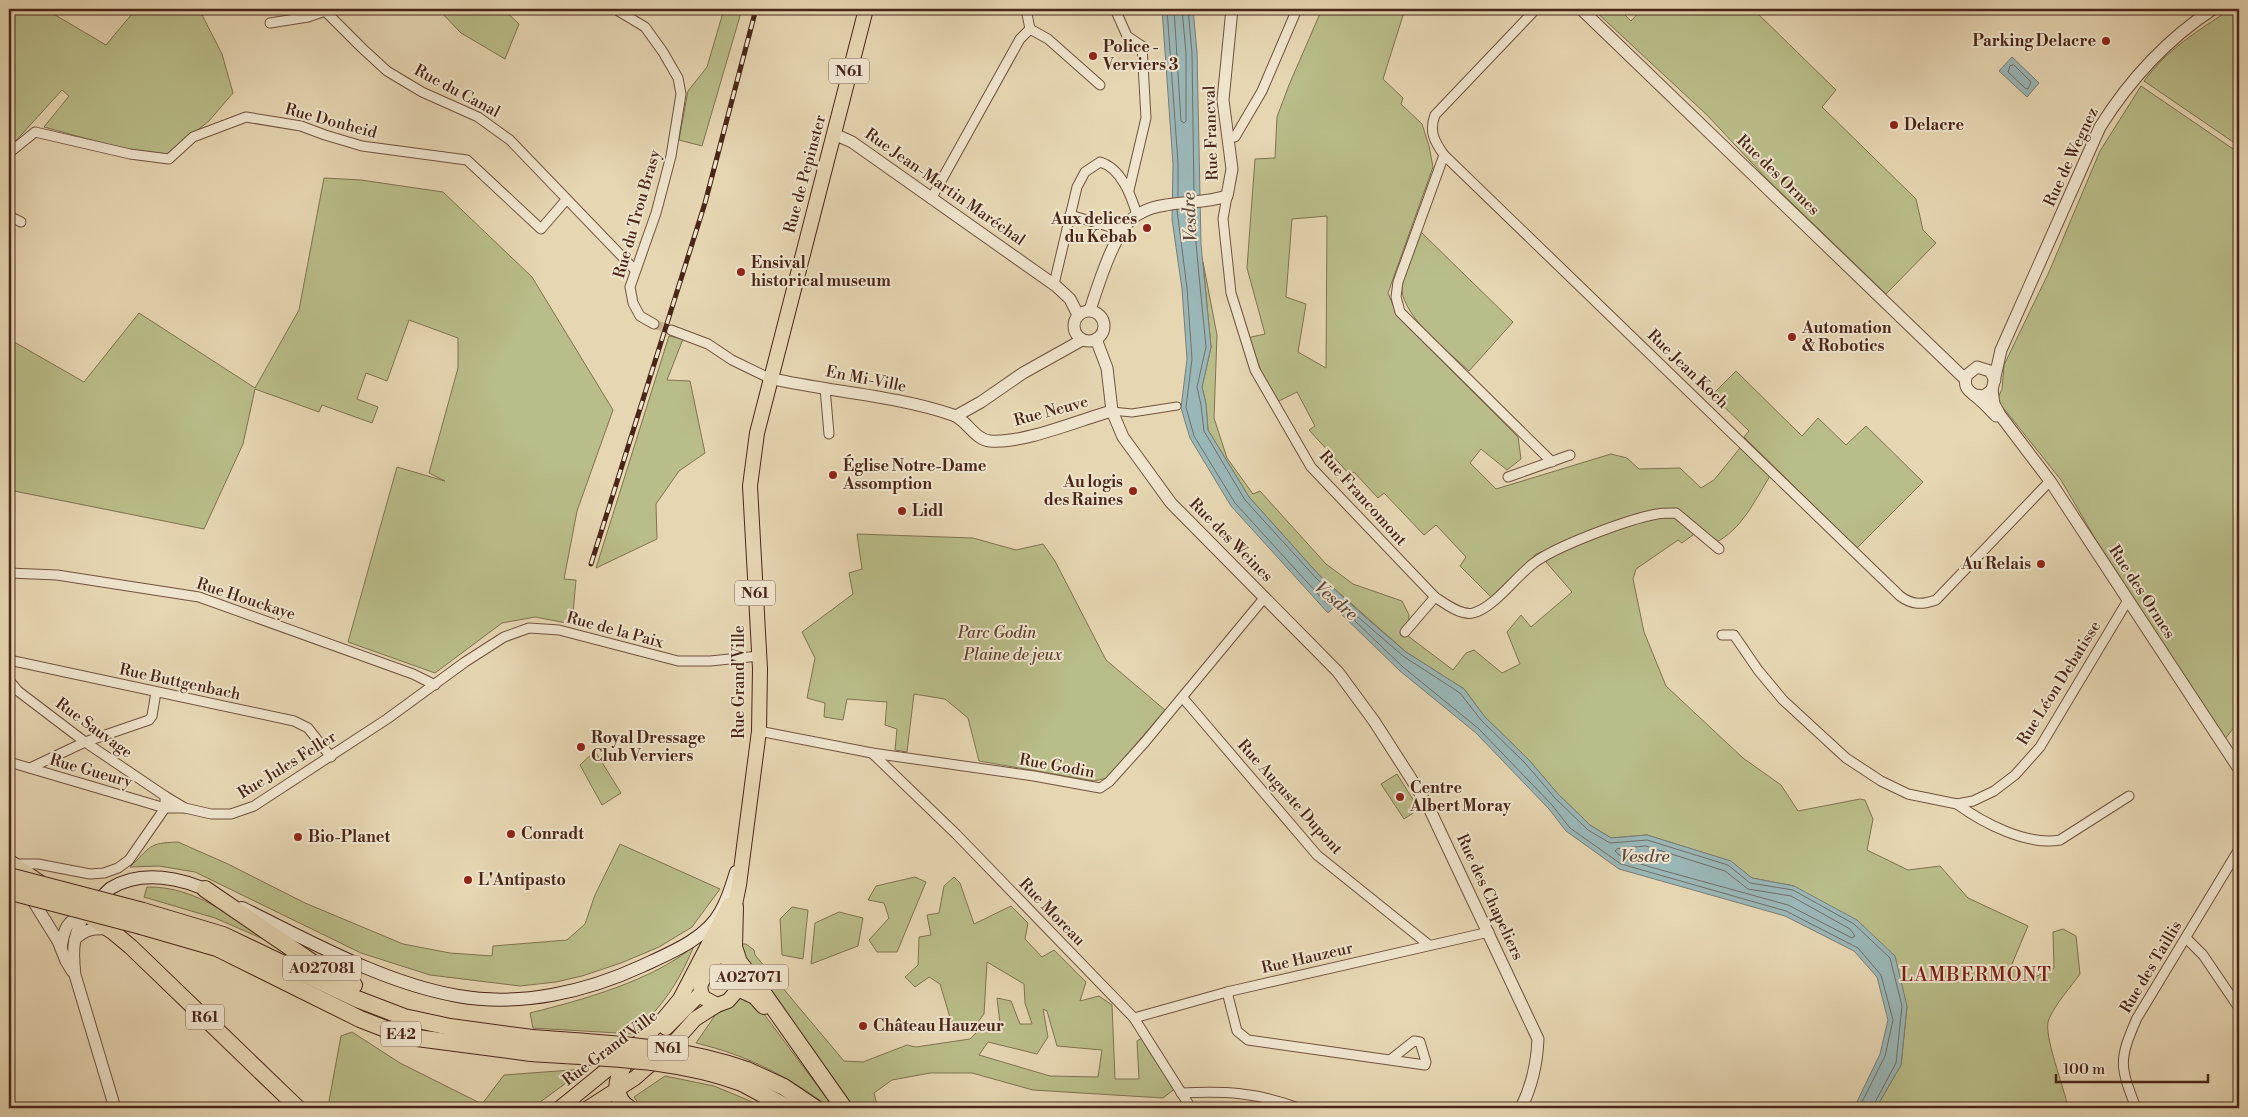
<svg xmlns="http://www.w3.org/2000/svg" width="2248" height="1117" viewBox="0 0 2248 1117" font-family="'Libre Bodoni',serif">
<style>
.green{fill:#b9bd89;stroke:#817250;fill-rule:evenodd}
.water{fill:#9ab7b7;stroke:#7a7d77}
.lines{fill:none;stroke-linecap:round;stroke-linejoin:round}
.shore{stroke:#726e68;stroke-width:1}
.minor-tunnel{stroke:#c7b393;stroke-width:9;stroke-dasharray:9 4.5;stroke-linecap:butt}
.pedestrian-casing{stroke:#70523e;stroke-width:9}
.minor-casing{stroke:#70523e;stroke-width:11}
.tertiary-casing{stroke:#70523e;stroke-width:13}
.secondary-casing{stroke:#492618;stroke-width:14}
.primary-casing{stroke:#492618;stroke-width:16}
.trunk-casing{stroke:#492618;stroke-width:17}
.motorway-casing{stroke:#492618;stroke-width:18}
.pedestrian{stroke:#efe4cd;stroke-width:7}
.minor{stroke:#efe4cd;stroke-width:9}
.tertiary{stroke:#efe4cd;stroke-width:11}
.secondary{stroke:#efe4cd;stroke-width:12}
.primary{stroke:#e6d6b2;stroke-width:14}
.trunk{stroke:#e6d6b2;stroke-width:15}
.motorway{stroke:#e6d6b2;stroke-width:16}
.rail-casing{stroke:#492618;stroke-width:5}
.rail{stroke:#efe4cd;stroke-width:3;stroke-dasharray:9;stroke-linecap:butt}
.motorway-bridge-casing{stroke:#492618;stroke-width:18;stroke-linecap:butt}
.motorway-bridge{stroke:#e6d6b2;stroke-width:16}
.poi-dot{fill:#8f2418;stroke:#efe4cd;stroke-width:2}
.labels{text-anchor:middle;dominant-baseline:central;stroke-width:4;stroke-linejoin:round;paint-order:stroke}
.shield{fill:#efe4cd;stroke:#7b5f4e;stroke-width:1}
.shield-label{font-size:15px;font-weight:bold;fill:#492618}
.poi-label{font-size:16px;font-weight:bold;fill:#492618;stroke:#efe4cd;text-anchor:start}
.street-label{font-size:16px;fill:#492618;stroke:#efe4cd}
.park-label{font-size:16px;font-style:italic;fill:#5f442f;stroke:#efe4cd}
.water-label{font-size:18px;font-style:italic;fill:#5d4a40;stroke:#efe4cd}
.quarter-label{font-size:19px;letter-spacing:1px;fill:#7a1f14;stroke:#efe4cd}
</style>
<rect width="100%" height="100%" fill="#e6d6b2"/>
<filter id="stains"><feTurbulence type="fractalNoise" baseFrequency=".004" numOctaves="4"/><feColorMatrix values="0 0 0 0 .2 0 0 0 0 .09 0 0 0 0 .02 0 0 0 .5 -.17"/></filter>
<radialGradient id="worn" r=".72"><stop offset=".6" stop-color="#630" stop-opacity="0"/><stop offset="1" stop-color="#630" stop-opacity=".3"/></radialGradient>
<g class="green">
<polygon points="9,9 45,9 106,45 136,9 199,9 222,54 233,93 209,121 167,154 146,155 44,127 69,96 62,90 12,145 9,143"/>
<polygon points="438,9 503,9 519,24 505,59 461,33"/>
<polygon points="724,9 742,9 702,146 679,140 688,91 707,67"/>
<path d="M1322 9H1405L1383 79 1403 98 1401 104 1422 124 1429 146 1433 167 1388 293 1398 317 1518 437 1521 459 1507 470 1481 449 1470 463 1496 489 1611 454 1627 458 1639 469 1680 468 1701 488 1714 480 1740 448 1770 476C1754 502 1742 529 1715 543L1681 512 1628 520 1536 554 1491 597 1460 566 1466 557 1436 525 1424 535 1384 493 1378 498 1354 472 1350 475 1309 430 1315 426 1297 392 1275 403 1247 338 1265 334 1247 268 1255 159 1275 158 1277 117 1289 85ZM1327 216 1326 368 1298 352 1306 304 1286 297 1292 219Z"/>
<polygon points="1593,9 1619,9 1631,21 1642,9 1753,9 1836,90 1822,107 1916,199 1923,230 1936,243 1886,294 1766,178 1707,115"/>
<path d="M2231 9H2239V146L2144 81C2166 50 2199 30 2231 9Z"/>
<polygon points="2141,86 2239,153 2239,721 2225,739 2096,540 2061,480 2001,405 1998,398 2002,389 2004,365 2049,272 2100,151"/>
<polygon points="324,178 361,180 443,192 532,277 613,410 577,511 564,579 576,580 572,624 535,617 502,623 435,673 348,642 397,467 445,481 429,473 458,368 458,338 409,320 387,381 366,373 357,399 378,407 372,423 322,405 319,412 255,389 243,444 204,529 9,490 9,339 84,382 139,313 255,388 299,310"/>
<path d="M1421 232 1513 322 1469 371C1449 352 1397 313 1402 283 1405 266 1415 248 1421 232Z"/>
<path d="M1203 262 1217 335 1214 418 1227 458 1253 494 1260 491 1326 564 1353 584 1402 601 1409 615 1408 636 1453 670 1466 653 1474 650 1502 673 1520 664 1507 632 1521 615 1531 627 1572 592 1546 562 1552 552 1632 522 1675 515 1697 532 1682 543 1678 540 1636 569 1633 579 1644 632 1666 686 1743 758 1781 785 1798 811 1860 799 1865 800 1873 819 1867 850 1908 870 1940 866 1968 898 2028 926 2012 964 2033 978 2054 968 2053 932 2063 929 2076 936 2080 974C2070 988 2056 1003 2049 1019 2042 1033 2065 1089 2068 1108H1876L1901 1065 1907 1006 1794 886 1752 878 1730 861 1647 835 1611 838 1590 825 1558 794 1529 760 1485 717 1464 689 1406 652 1319 575 1249 497 1208 430 1206 404 1202 387 1211 347Z"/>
<polygon points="669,336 683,339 667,380 690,381 705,453 679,471 656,504 657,539 596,568"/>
<polygon points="1736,371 1802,436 1818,418 1846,445 1866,426 1923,482 1857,548 1744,437 1749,431 1712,395"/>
<polygon points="857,534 973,538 1016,550 1043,544 1055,561 1106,660 1165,710 1107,778 1094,781 979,761 968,718 945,699 914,694 907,752 895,750 897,729 885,725 887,702 847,699 843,720 824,717 825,703 807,698 815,658 802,632 853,594 849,573 862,569"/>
<polygon points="595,751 621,793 602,805 580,765"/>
<polygon points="1397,774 1419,809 1404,819 1381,784"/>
<path d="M178 842 228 864 305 903 403 944 450 953 492 956 493 946 567 940 585 924 595 895 620 844 720 889 692 927 659 947 621 963 582 976 556 982 520 986 430 975 361 953 195 872 159 866 130 867C151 847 147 843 178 842Z"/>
<polygon points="915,877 926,882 897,952 877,952 869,940 889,918 884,903 868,900 876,886"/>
<path d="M954 877 960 883 974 924 1011 906 1028 923 1025 939 1042 957 1054 950 1086 982 1080 1001 1099 996 1112 1005 1115 1079H1139L1137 1041 1145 1036 1177 1087 1163 1098 1033 1090 972 1073H930L892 1080 874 1093 878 1108H850L741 955V944H746L754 950 755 955 844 1061 863 1062 907 1045 916 1047 970 1039 979 1030 1000 1023 997 998 1011 1001 1020 1024H1032L1025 1003 1024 984 987 962 984 1014 974 1027 952 1024 940 984 929 977 915 987 905 977 918 965 919 937 931 935 927 915 939 913 944 886ZM1043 1009 1047 1011 1057 1046 1102 1050 1098 1077 1050 1076 979 1055 988 1042 1037 1054 1048 1037Z"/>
<path d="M147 887C195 886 232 917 270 942L215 918 144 897Z"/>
<polygon points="792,907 808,910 803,959 782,955 780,919"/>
<polygon points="839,912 863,918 858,946 811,964 815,923"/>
<path d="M694 946C677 986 664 1003 634 1034L533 1028 530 1013C582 1000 652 981 694 946Z"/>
<path d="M741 997 758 1006 834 1108H831C786 1076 750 1056 696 1043L716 1014 733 1006Z"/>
<polygon points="352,1032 400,1063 482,1104 504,1075 585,1069 532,1108 336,1108 329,1101 341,1036"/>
<polygon points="665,1076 714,1086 767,1108 641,1107 634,1097"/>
</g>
<g class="water">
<polygon points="1162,9 1193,9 1197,52 1201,244 1211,347 1202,387 1206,404 1208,430 1249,497 1319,575 1364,616 1406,652 1464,689 1485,717 1529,760 1558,794 1590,825 1611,838 1647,835 1731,861 1752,878 1794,886 1857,920 1895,956 1907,1006 1901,1065 1876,1108 1854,1108 1880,1054 1888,1020 1877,977 1854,951 1785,916 1619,869 1566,831 1549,809 1476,733 1400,671 1334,607 1328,613 1231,506 1190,438 1181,408 1187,359 1182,289 1172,219 1173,164"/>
<polygon points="2012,57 2039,83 2027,97 1999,71"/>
</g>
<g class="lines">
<g class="shore">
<polyline points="1167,9 1178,163 1178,196"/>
<polyline points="1174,9 1181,121 1184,123 1186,121 1186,53 1182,9"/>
<polyline points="1188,9 1192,53 1194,195"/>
<polygon points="2014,65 2031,82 2028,89 2025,88 2008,72 2010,66"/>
<polyline points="1177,210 1187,288 1192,359 1186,407 1194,436 1235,503 1327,604 1337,603 1338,599 1316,578 1245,500 1204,431 1201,405 1197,387 1206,347 1196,244 1195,209"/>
<polygon points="1646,846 1725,871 1748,889 1791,896 1850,929 1855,936 1852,938 1788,905 1654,868 1624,859 1615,851 1617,849"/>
<polyline points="1859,1108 1885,1056 1893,1020 1881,975 1858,948 1786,911 1621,864 1570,828 1552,805 1479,729 1403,667 1355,621 1355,617 1358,617 1403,656 1460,693 1481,720 1525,763 1555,798 1588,830 1610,843 1647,840 1728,865 1750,883 1793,890 1854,924 1890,958 1902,1006 1896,1063 1872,1108"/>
</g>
<polyline class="minor-tunnel" points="654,324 671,330"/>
<defs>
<polyline id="pedestrian" points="1112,411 1132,413 1177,406"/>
<g id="minor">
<polyline points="323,9 362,48 387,71 422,92 478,117 510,140 635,270"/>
<polyline points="615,9 645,27 663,52 678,78 681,94 671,156 656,213 630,287 633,303 640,316 654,324"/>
<polyline points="1026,9 1030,29"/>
<polyline points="1115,9 1127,36 1142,46 1146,118 1129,190"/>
<path d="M1536 9 1435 115C1429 131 1434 141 1444 155L1900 596C1912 605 1922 605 1936 600L2050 481"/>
<polyline points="270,23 308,17 325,11"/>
<polyline points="1030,29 1048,39 1100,85"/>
<polyline points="1235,137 1262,91 1297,9"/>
<polyline points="9,153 35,132 130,154 169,159 193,137 246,117 301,126 325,135 362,146 467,160 541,229 566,200"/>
<polyline points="1444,155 1398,282 1396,297 1400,312 1552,462"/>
<path d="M1227 196 1223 219 1231 293 1255 370 1311 467 1435 597C1444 603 1461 616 1473 613 1494 608 1516 576 1534 563 1556 546 1629 519 1657 514 1663 513 1670 513 1676 513L1719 549"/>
<polyline points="931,199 1020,39 1030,29"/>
<polyline points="1070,215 1124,231"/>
<polyline points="9,216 21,222"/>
<path d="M1054 284 1077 187 1085 172 1100 162C1121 168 1131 195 1137 215"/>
<polyline points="671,330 708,344 732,360 769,378"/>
<polyline points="825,388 829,434"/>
<polyline points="1508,477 1570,455"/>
<polyline points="9,573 57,575 199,597 413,674 435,685"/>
<polyline points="1405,632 1435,597"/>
<polyline points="1722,635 1734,635 1758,670 1783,700 1846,758 1881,781 1908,794 1957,804 1973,801 1994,791 2015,775 2040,747 2128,600"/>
<polyline points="9,660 294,721 308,728 331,757"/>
<polyline points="9,680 18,691 85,742 165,796 165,808"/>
<polyline points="1183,698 1317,855 1429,945"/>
<polyline points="759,731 872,753 1034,776 1100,788 1109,782 1145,742 1265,597"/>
<polyline points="872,753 956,834 1134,1018 1191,1108"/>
<polyline points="9,762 165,808 185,808 211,814 231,814 254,806 387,719 465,662 504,637 529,628 559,630 678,661 710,661 759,656"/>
<polyline points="30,768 85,742 149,720 152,716 156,692"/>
<polyline points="165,796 185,808"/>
<path d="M1957 804C1983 823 2027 846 2060 840L2129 796"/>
<polyline points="14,864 38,864 90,874 104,873 118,868 129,860 165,808"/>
<polyline points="2186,938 2203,955 2239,1008"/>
<polyline points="1227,992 1237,1031 1248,1040 1425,1065 1426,1062 1420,1042 1414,1041 1390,1060"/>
<polyline points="1134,1018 1227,992 1489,932"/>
<path d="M1181 1093C1225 1091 1256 1092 1298 1108"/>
<path d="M2136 1108C2120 1066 2118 1061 2137 1018L2239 849"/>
</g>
<g id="tertiary">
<polyline points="1581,9 1965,379"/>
<polyline points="834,134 852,142 1056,286 1070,299 1078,315"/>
<path d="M1090 310C1098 286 1115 228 1137 215 1145 210 1157 206 1166 205 1186 201 1207 203 1227 196L1232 169 1223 100 1232 9"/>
<circle cx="1089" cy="326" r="15"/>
<path d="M1096 339 1107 368 1112 411 1123 437 1171 503 1338 672 1374 721 1410 777 1430 810 1538 1039C1537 1064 1532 1086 1521 1108"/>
<path d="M769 378C830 392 894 395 953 415 967 420 975 440 990 441 1023 444 1079 420 1112 411"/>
<path d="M1995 380 1990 371 1977 367 1967 375C1961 390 1973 392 1981 401 1987 406 1991 411 1996 416"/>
<polyline points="1992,390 1994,404 2000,415 2050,481 2239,769"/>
<path d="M1974 395 1984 396 1992 390 2001 350 2100 127C2130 79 2166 40 2213 9"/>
<polyline points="956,416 981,402 1023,373 1082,340"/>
<polyline points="30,896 58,941 66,961 72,971"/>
<path d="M85 913C73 936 72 950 75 975L115 1108"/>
<path d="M75 939C86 929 93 928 108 929"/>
<path d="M61 948C64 929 66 921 85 913"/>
</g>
<g id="secondary">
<path d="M94 904C100 899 105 893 111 888 142 869 183 878 213 893"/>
<path d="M242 908C310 941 383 983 458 996 520 1007 586 992 642 966 670 953 706 939 721 911 728 899 732 885 736 872"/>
</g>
<g id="primary">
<path d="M717 1005 704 998C696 985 703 980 710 970 715 962 718 949 721 940"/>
<polyline points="666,1028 701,993"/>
<polyline points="628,1052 660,1023 680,999 729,905"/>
<polyline points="560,1108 614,1064 627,1057"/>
<polyline points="588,1108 635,1078 670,1047 695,1019 717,1005 728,1001 735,993 734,979 725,953 739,885 759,731 760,669 750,486 757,433 866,9"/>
</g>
<g id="trunk">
<polyline points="9,862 40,883"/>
<polyline points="86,914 113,932 131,947 298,1108"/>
</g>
<g id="motorway">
<polyline points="205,889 316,965 354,985"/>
<polyline points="735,907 734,947 739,962 761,990 844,1108"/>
<polyline points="143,911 223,935 357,999 404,1017 450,1027 532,1038"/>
<polyline points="141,926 217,948 360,1019 391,1031 417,1038 531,1053"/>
<polyline points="736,987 755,996 764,1006"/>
<polyline points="747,1070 784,1087 815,1108"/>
<polyline points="742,1083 788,1108"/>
<path d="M629 1108C608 1096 620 1070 629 1055"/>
</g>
</defs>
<use href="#pedestrian" class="pedestrian-casing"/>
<use href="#minor" class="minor-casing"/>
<use href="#tertiary" class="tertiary-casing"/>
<use href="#secondary" class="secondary-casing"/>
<use href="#primary" class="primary-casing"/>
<use href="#trunk" class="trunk-casing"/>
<use href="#motorway" class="motorway-casing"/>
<use href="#pedestrian" class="pedestrian"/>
<use href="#minor" class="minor"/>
<use href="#tertiary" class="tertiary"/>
<use href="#secondary" class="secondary"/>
<use href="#primary" class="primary"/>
<use href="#trunk" class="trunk"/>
<use href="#motorway" class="motorway"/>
<defs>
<polyline id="rail" points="591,564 705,203 756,9"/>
</defs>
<use href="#rail" class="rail-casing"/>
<use href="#rail" class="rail"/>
<defs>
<g id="motorway-bridge">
<polyline points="9,876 143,911"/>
<polyline points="15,893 141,926"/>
<path d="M532 1038C608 1044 674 1045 747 1070"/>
<path d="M531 1053C603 1058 674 1058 742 1083"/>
</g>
</defs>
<use href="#motorway-bridge" class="motorway-bridge-casing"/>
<use href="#motorway-bridge" class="motorway-bridge"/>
</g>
<g class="poi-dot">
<circle cx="2106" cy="41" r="5"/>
<circle cx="1093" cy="56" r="5"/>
<circle cx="1894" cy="125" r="5"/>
<circle cx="1147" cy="228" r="5"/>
<circle cx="741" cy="272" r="5"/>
<circle cx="1792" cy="337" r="5"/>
<circle cx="833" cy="475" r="5"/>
<circle cx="1133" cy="491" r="5"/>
<circle cx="902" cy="511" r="5"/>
<circle cx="2041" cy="564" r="5"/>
<circle cx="581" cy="747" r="5"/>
<circle cx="1400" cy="797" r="5"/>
<circle cx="511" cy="834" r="5"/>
<circle cx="298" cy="837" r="5"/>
<circle cx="468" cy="880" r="5"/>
<circle cx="863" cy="1026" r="5"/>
</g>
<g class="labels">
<g class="shield">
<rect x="829" y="58.5" width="40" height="25" rx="4"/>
<rect x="735" y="580.5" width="40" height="25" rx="4"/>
<rect x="283" y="955.5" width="78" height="25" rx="4"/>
<rect x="710" y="964.5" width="78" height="25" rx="4"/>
<rect x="186" y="1004.5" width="38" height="25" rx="4"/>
<rect x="381" y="1021.5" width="40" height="25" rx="4"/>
<rect x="648" y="1035.5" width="40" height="25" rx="4"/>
</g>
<g class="shield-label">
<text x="849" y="71">N61</text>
<text x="755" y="593">N61</text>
<text x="322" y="968">A027081</text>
<text x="749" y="977">A027071</text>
<text x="205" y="1017">R61</text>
<text x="401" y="1034">E42</text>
<text x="668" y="1048">N61</text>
</g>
<g class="poi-label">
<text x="2096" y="41" text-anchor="end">Parking Delacre</text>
<text x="1103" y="47">Police -<tspan x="1103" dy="18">Verviers 3</tspan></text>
<text x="1904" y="125">Delacre</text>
<text x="1137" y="219" text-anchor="end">Aux delices<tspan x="1137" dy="18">du Kebab</tspan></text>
<text x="751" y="263">Ensival<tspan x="751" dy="18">historical museum</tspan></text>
<text x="1802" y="328">Automation<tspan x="1802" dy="18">&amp; Robotics</tspan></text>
<text x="843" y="466">Église Notre-Dame<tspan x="843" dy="18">Assomption</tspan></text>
<text x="1123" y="482" text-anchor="end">Au logis<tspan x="1123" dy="18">des Raines</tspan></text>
<text x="912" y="511">Lidl</text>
<text x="2031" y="564" text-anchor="end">Au Relais</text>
<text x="591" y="738">Royal Dressage<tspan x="591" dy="18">Club Verviers</tspan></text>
<text x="1410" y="788">Centre<tspan x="1410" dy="18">Albert Moray</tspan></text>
<text x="521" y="834">Conradt</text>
<text x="308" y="837">Bio-Planet</text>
<text x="478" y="880">L'Antipasto</text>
<text x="873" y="1026">Château Hauzeur</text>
</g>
<g class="street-label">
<text transform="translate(457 91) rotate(28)">Rue du Canal</text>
<text transform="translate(331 121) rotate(15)">Rue Donheid</text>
<text transform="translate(1211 133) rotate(-92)">Rue Francval</text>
<text transform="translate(2071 157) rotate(-65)">Rue de Wegnez</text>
<text transform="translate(805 174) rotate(-75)">Rue de Pepinster</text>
<text transform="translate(1778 175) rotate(44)">Rue des Ormes</text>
<text transform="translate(945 187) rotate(35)">Rue Jean-Martin Maréchal</text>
<text transform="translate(637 214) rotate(-74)">Rue du Trou Brasy</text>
<text transform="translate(1688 369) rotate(44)">Rue Jean Koch</text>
<text transform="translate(866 379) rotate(11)">En Mi-Ville</text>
<text transform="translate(1051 411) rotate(-15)">Rue Neuve</text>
<text transform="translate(1363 498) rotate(48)">Rue Francomont</text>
<text transform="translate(1231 540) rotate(45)">Rue des Weines</text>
<text transform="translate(2142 592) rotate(57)">Rue des Ormes</text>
<text transform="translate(246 599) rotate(18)">Rue Houckaye</text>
<text transform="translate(615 630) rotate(15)">Rue de la Paix</text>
<text transform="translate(180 682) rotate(12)">Rue Buttgenbach</text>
<text transform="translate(739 682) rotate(-90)">Rue Grand'Ville</text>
<text transform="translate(2059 683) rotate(-58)">Rue Léon Debatisse</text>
<text transform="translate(94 728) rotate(36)">Rue Sauvage</text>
<text transform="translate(287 765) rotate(-32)">Rue Jules Feller</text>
<text transform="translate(1057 766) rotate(10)">Rue Godin</text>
<text transform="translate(91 771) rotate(16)">Rue Gueury</text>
<text transform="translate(1290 797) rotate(48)">Rue Auguste Dupont</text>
<text transform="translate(1490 897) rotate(65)">Rue des Chapeliers</text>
<text transform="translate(1052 912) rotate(46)">Rue Moreau</text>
<text transform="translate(1307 958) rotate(-13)">Rue Hauzeur</text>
<text transform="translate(2151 967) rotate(-59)">Rue des Taillis</text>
<text transform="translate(610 1048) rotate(-37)">Rue Grand'Ville</text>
</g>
<g class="park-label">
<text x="997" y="633">Parc Godin</text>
<text x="1013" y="655">Plaine de jeux</text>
</g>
<g class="water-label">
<text transform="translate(1190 217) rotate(-93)">Vesdre</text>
<text transform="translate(1336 601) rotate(40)">Vesdre</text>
<text x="1645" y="856">Vesdre</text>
</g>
<g class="quarter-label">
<text x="1976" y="975">LAMBERMONT</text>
</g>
</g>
<rect width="2248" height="1117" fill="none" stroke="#e6d6b2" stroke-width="30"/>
<rect x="10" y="10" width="2228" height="1097" fill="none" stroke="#492618" stroke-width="2.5"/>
<rect x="15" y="15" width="2218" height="1087" fill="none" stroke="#492618"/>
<path d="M2056 1074v8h152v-8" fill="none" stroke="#492618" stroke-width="2.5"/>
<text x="2063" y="1074" font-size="15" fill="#492618" stroke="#efe4cd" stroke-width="4" paint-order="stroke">100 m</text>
<rect width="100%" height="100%" filter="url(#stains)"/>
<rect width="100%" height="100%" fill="url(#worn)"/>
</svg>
